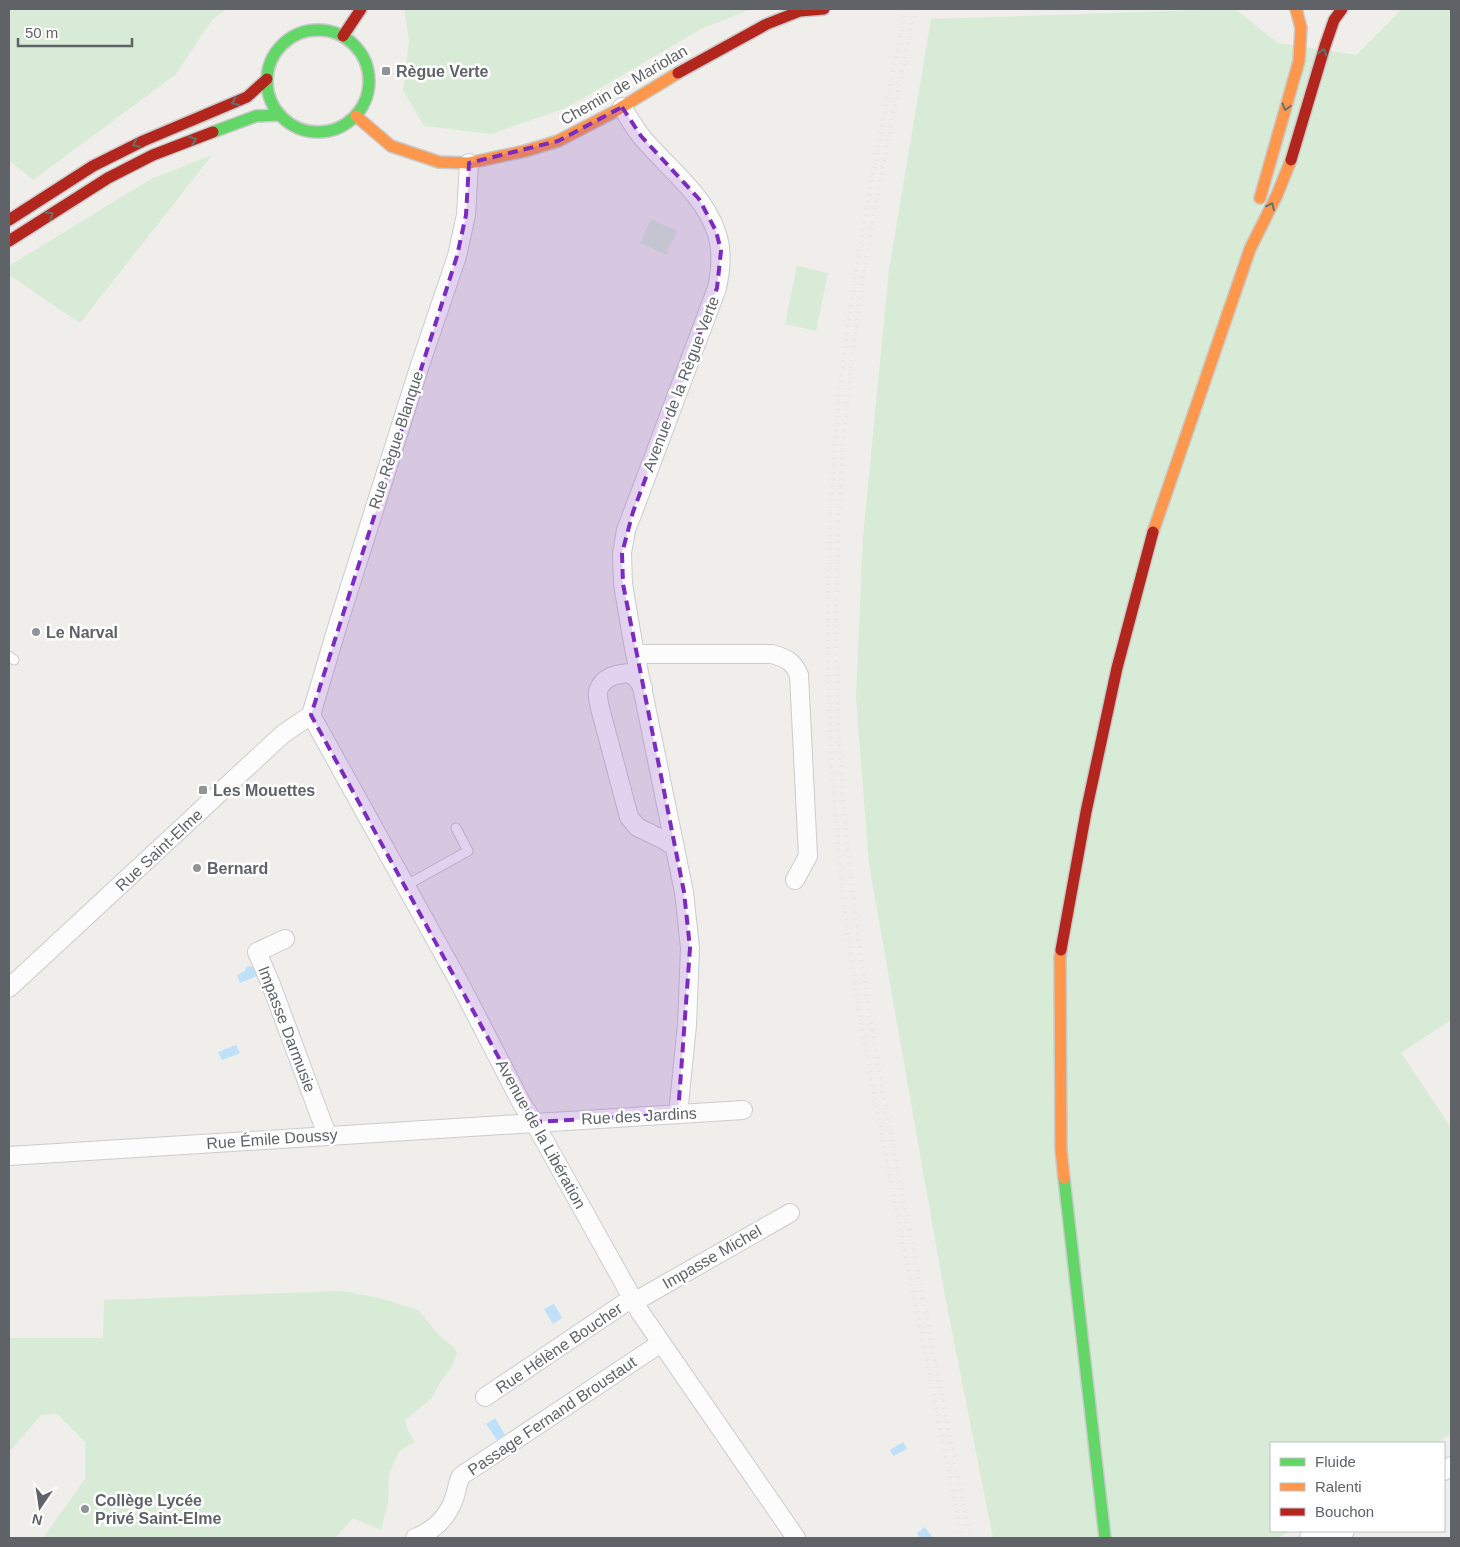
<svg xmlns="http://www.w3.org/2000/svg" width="1460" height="1547" viewBox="0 0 1460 1547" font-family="Arial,sans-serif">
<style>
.green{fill:#d8ebd6}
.water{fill:#bfe0f9}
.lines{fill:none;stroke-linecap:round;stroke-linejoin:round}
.lane-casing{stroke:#cbcccc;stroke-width:11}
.street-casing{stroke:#cbcccc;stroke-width:20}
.fast-casing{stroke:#cacacb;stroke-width:14}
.slow-casing{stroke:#cacacb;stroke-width:14}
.jam-casing{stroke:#cacacb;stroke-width:14}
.lane{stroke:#fdfcfc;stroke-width:9}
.street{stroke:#fdfcfc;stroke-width:18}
.fast{stroke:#63d668;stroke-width:11}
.slow{stroke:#ff974d;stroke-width:11}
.jam{stroke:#b3261e;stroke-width:11}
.rail{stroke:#e4e4e4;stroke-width:4;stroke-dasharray:1 6;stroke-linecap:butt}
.oneway{stroke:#607468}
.marked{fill:#7b2cbf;fill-opacity:0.2;stroke:#7b2cbf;stroke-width:4;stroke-dasharray:10 6;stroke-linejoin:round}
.poi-dot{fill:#919496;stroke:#fff;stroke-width:2}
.labels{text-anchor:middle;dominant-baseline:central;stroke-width:5;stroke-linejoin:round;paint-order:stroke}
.poi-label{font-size:16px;font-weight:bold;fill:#5f6368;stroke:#fff;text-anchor:start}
.street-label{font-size:16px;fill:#5f6368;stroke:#fff}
</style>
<rect width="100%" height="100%" fill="#efeeea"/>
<g class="green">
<polygon points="9,9 226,9 212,20 175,75 33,180 9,160"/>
<polygon points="404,9 751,9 701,29 568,107 491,134 424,126 403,90 409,41"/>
<polygon points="1235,9 1278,43 1356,55 1402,9 1451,9 1451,1020 1401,1053 1451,1128 1451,1434 1436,1443 1271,1443 1271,1531 1290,1531 1277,1538 993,1538 945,1296 869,864 856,698 863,537 889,270 931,19"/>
<polygon points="212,155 80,323 9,275 9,266 151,179"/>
<polygon points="651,219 677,231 666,255 640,243"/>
<polygon points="797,266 828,273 816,331 785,324"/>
<polygon points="342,1291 380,1298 418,1310 438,1334 453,1347 457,1353 451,1368 441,1381 431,1399 405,1420 408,1431 415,1442 399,1451 389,1474 388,1503 381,1530 353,1518 335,1538 43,1538 85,1479 85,1442 57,1414 41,1415 9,1452 9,1338 103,1338 104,1300"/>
</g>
<g class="water">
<polygon points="248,966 253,967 257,976 240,983 237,975 245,971 246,968"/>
<polygon points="236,1045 240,1053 222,1060 218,1052"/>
<polygon points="554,1304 562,1318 553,1324 544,1309"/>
<polygon points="495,1418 505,1435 497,1440 486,1424"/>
<polygon points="903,1442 907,1449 893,1456 890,1450"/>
<polygon points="925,1527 933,1538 920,1538 917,1533"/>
</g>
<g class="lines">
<defs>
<g id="lane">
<polyline points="9,656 14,660"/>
<polyline points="405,886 468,851 456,828"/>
</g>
<g id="street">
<path d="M622 107C628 117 634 127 641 136 666 167 703 193 716 231 723 250 721 269 717 288L633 512 626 530 622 553 623 584 633 643 684 892 690 948 687 1025 678 1114"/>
<path d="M635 654H772C786 658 793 661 799 675L808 856 795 880"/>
<path d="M643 688 638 680 630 673C617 674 603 676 598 691 597 695 599 703 600 708L629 817 637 827 664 840 675 847"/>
<polyline points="311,715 459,982 522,1104 534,1122 640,1312 796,1538"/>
<polyline points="311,715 339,621 419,368 457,256 466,215 469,163"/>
<polyline points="285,939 257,952 270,982 327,1135"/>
<polyline points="9,988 283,734 311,715"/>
<polyline points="9,1156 743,1110"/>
<polyline points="634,1302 790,1213"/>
<polyline points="485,1397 632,1298"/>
<polyline points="1444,1471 1451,1466"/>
<path d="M415 1538C433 1531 447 1518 454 1499 457 1491 457 1484 461 1476L661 1343"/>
<polyline points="1309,1538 1320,1531"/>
<polyline points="1332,1538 1345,1531"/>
</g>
<g id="fast">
<circle cx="318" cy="81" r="51"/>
<polyline points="213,132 256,116 280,115"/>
<polyline points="1064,1178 1105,1538"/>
</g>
<g id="slow">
<polyline points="356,116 391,146 439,162 469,163 525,151 558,141 612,113 678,73"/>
<polyline points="1260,198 1299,61 1301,28 1296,9"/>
<polyline points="1153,532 1250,249 1277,195 1291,160"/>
<polyline points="1061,950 1060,958 1061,1150 1064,1178"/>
</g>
<g id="jam">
<polyline points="343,36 361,9"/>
<polyline points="678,73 767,24 800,11 824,9"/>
<polyline points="1291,160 1325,46 1334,20 1342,9"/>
<polyline points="9,220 93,166 143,141 247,97 267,79"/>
<polyline points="9,241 108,178 153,155 213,132"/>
<polyline points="1061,950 1086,812 1117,668 1153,532"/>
</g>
</defs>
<use href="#lane" class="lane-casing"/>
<use href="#street" class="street-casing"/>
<use href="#fast" class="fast-casing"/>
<use href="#slow" class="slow-casing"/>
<use href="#jam" class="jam-casing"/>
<use href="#lane" class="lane"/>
<use href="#street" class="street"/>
<use href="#fast" class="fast"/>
<use href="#slow" class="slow"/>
<use href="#jam" class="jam"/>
<g class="rail">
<path d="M906 9C889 90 873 171 859 253 836 388 826 527 828 663 830 754 836 845 848 935 862 1040 884 1144 904 1248 924 1345 943 1442 962 1538"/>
<path d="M915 9C898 90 881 171 867 253 841 405 832 563 838 718 845 892 876 1063 910 1233 930 1335 950 1437 970 1538"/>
</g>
</g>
<defs><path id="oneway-chevron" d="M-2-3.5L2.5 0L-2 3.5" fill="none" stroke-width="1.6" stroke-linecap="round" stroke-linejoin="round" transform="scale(1.25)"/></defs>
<g class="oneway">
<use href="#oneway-chevron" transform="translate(1323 52) rotate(-73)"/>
<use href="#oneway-chevron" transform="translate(235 102) rotate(157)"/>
<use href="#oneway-chevron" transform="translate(1286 107) rotate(106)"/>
<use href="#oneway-chevron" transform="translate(193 140) rotate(-21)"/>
<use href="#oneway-chevron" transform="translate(136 144) rotate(154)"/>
<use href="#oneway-chevron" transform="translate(1271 206) rotate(-64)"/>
<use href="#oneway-chevron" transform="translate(50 215) rotate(-32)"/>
</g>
<path class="marked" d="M622 107 641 136 699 199 716 231 721 251 717 288 633 512 622 553 623 584 684 892 690 948 678 1114 534 1122 311 715 457 256 466 215 469 163 558 141Z"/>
<g class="poi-dot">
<rect x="381" y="66" width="10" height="10" rx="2.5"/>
<circle cx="36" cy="632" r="5"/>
<rect x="198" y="785" width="10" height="10" rx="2.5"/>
<circle cx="197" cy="868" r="5"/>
<circle cx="85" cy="1509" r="5"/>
</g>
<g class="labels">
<g class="poi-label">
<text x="396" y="71">Règue Verte</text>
<text x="46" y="632">Le Narval</text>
<text x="213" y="790">Les Mouettes</text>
<text x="207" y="868">Bernard</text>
<text x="95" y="1500">Collège Lycée<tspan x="95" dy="18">Privé Saint-Elme</tspan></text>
</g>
<g class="street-label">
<text transform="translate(624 85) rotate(-30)">Chemin de Mariolan</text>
<text transform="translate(681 384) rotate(-69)">Avenue de la Règue Verte</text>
<text transform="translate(396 440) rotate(-72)">Rue Règue Blanque</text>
<text transform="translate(159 850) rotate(-43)">Rue Saint-Elme</text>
<text transform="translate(287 1029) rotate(69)">Impasse Darmusie</text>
<text transform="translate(639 1116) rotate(-3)">Rue des Jardins</text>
<text transform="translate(541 1134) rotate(61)">Avenue de la Libération</text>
<text transform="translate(272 1139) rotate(-4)">Rue Émile Doussy</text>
<text transform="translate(712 1257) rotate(-30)">Impasse Michel</text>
<text transform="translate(559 1348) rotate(-34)">Rue Hélène Boucher</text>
<text transform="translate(552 1416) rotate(-34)">Passage Fernand Broustaut</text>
</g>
</g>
<rect width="1460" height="1547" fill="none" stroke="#5f6368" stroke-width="20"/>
<rect x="1270" y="1442" width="175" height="90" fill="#ffffff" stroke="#bfc1c3"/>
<rect x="1280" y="1458" width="25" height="8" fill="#63d668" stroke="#bfc1c3"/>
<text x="1315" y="1467" font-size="15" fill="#5f6368">Fluide</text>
<rect x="1280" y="1483" width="25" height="8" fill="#ff974d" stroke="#bfc1c3"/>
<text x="1315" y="1492" font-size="15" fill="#5f6368">Ralenti</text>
<rect x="1280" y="1508" width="25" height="8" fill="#b3261e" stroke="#bfc1c3"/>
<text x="1315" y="1517" font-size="15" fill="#5f6368">Bouchon</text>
<g transform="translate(40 1507) rotate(193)" stroke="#ffffff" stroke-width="4" paint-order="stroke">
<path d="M0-4L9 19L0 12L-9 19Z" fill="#5f6368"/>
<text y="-8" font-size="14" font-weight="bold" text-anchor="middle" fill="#5f6368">N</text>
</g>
<path d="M18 38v8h114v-8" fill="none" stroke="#5f6368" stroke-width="2.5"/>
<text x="25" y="38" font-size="15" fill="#5f6368" stroke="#ffffff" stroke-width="4" paint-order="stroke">50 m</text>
</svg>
